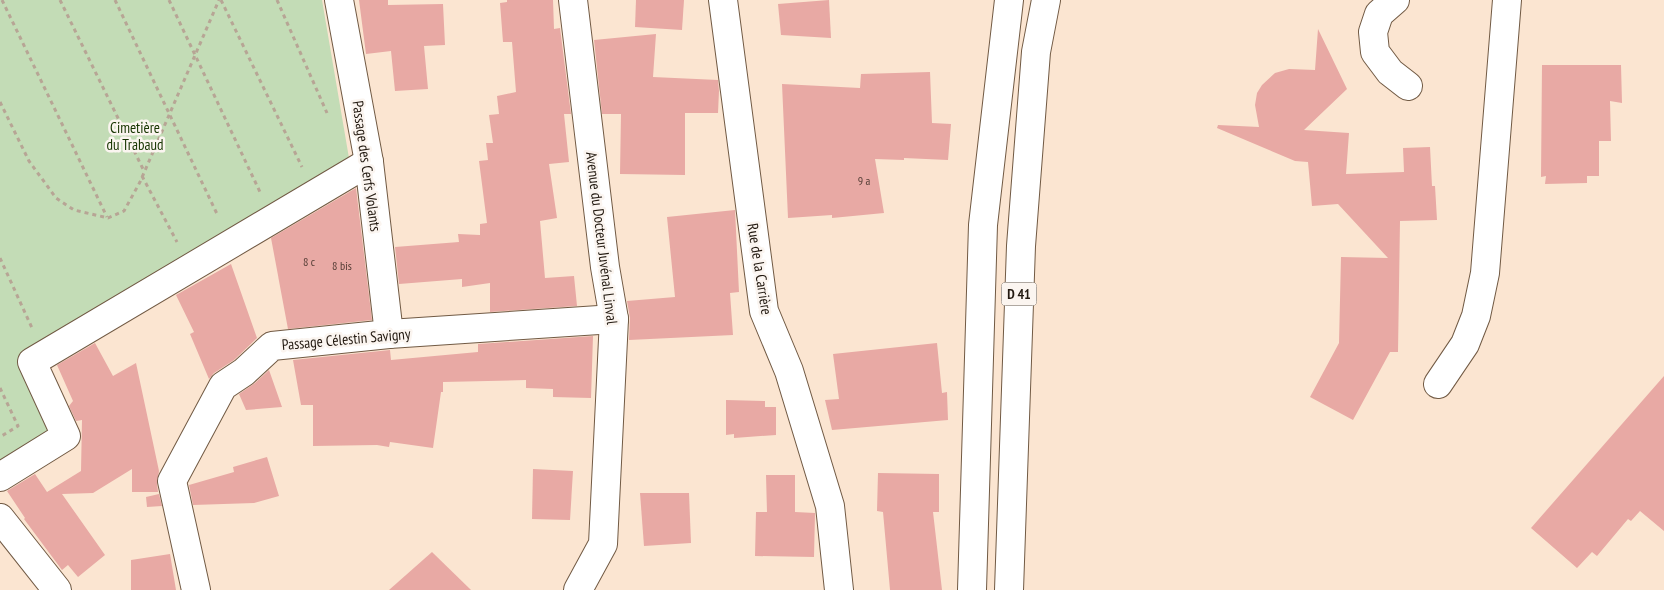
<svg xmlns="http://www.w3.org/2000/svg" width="1664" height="590" viewBox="0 0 1664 590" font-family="'PT Sans Narrow',sans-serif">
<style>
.green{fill:#c3dcb6}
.building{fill:#e8a9a4}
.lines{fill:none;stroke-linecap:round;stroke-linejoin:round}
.minor-casing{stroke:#715a44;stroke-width:30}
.highway-casing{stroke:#715a44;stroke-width:30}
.path{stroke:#b7a595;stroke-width:3;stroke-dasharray:4 4;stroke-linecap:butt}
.minor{stroke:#fff;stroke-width:28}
.highway{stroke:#fff;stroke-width:28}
.labels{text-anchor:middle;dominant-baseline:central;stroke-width:5;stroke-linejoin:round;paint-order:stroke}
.number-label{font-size:12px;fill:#543d35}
.shield{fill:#fbf5f0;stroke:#635b53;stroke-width:1}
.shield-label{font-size:14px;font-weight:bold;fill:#221910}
.park-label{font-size:15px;fill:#173501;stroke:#fbf5f0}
.street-label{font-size:15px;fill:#221910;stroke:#fbf5f0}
</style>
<rect width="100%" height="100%" fill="#fbe5d1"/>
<polygon class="green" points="0,0 322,0 350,164 22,359 54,432 0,463"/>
<g class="building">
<polygon points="359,0 388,0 388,5 443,4 445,45 424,46 428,89 395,91 391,51 366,54"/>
<polygon points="507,0 553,0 554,29 560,28 571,114 564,114 569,162 549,164 557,218 540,221 545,278 574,276 577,306 490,312 490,283 462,287 462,279 399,284 395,247 459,242 458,234 480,235 480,224 487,223 479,161 488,160 486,143 493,143 489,115 499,114 497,96 516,92 512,42 503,42 500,3 507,2"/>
<polygon points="636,0 684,0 682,30 635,27"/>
<polygon points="829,0 831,38 781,35 778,4"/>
<polygon points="1318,29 1347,89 1304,130 1349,133 1346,174 1404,172 1403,148 1430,147 1432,186 1435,186 1437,220 1400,221 1398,352 1390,352 1353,420 1310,397 1339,343 1341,257 1388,258 1338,204 1312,206 1308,162 1295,161 1217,128 1218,125 1259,127 1255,105 1257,93 1262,85 1275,73 1289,69 1315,70"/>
<polygon points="656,34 653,77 718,80 719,91 718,113 685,113 685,175 620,174 621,114 602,114 594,40"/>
<polygon points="1542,65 1621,65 1622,103 1610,101 1611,141 1599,141 1599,176 1587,176 1587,183 1545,184 1546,176 1541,177"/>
<polygon points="930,72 932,123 951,124 948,160 904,158 904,160 875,159 884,213 832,218 832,215 788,218 782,84 860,88 861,74"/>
<polygon points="356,188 372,320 288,329 271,238"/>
<polygon points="735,210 739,292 730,293 733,335 629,340 630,318 627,301 675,297 667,217"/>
<polygon points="231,264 257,338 234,360 214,373 209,379 190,334 194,332 176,295"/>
<polygon points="593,336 591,398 553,397 553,389 526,388 526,380 443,382 443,392 441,392 433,448 390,442 389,447 377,445 313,446 313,405 301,405 293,360 390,350 391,360 478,352 478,344"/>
<polygon points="95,343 113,376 136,363 159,471 157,484 158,492 132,492 132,469 93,493 62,494 105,555 78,577 68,565 62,570 24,519 25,518 7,491 35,474 47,492 81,471 82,420 76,421 69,406 73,401 57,365"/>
<polygon points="937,343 942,393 947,392 948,420 832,430 825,400 839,399 833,354"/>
<polygon points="269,370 282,407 246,410 239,394 255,383"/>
<polygon points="1664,376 1664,531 1640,511 1631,521 1628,519 1597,556 1592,552 1577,568 1531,528"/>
<polygon points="726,400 765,401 765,407 776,407 776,435 734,438 734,434 726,435"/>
<polygon points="267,457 279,496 254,503 193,505 189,485 234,472 233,467"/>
<polygon points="533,469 573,471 570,520 532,519"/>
<polygon points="878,473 939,474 939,512 933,512 942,590 890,590 883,512 877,511"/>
<polygon points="766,475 795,475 795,512 815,513 814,557 755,556 756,512 767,512"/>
<polygon points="640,493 689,493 691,543 644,546"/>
<polygon points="159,494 162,506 147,507 146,497"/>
<polygon points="432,552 471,590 389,590"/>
<polygon points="170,554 176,590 131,590 131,560"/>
</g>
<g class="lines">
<defs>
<g id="minor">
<polyline points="339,0 369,162 389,334"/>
<polyline points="573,0 605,267 614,319 603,544 578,590"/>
<polyline points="723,0 764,311 789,371 830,506 839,590"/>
<polyline points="1395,0 1379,14 1373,32 1375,52 1390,72 1408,86"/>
<polyline points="1438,384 1465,344 1476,316 1485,273 1507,0"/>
<polyline points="0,477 66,436 32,362 369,162"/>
<polyline points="0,518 57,590"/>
<polyline points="196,590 172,481 223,386 244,372 272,346 389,334 614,319"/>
</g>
<g id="highway">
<polyline points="972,590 983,225 1009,0"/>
<polyline points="1009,590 1021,246 1036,52 1046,0"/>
</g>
</defs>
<use href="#minor" class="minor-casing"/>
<use href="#highway" class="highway-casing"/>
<g class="path">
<polyline points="2,0 107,217"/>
<polyline points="60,0 144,171"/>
<polyline points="115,0 218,216"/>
<polyline points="169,0 260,192"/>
<polyline points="221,0 302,167"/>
<polyline points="277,0 327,113"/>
<polyline points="0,102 29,161 56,198 74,210 108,218 124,211 140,182 219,0"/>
<polyline points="142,176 177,242"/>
<polyline points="0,258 32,328"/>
<polyline points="0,388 18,426 0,437"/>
</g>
<use href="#minor" class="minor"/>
<use href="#highway" class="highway"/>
</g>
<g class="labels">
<g class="number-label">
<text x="864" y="180">9 a</text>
<text x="309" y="261">8 c</text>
<text x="342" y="265">8 bis</text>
</g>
<rect class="shield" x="1001.5" y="282.5" width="35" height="23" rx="4"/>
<g class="shield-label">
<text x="1019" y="294">D 41</text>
</g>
<g class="park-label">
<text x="135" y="127">Cimetière<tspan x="135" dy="17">du Trabaud</tspan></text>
</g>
<g class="street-label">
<text transform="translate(367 166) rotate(82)">Passage des Cerfs Volants</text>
<text transform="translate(602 238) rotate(83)">Avenue du Docteur Juvénal Linval</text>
<text transform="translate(760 269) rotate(81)">Rue de la Carrière</text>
<text transform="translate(346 339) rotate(-5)">Passage Célestin Savigny</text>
</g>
</g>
</svg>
